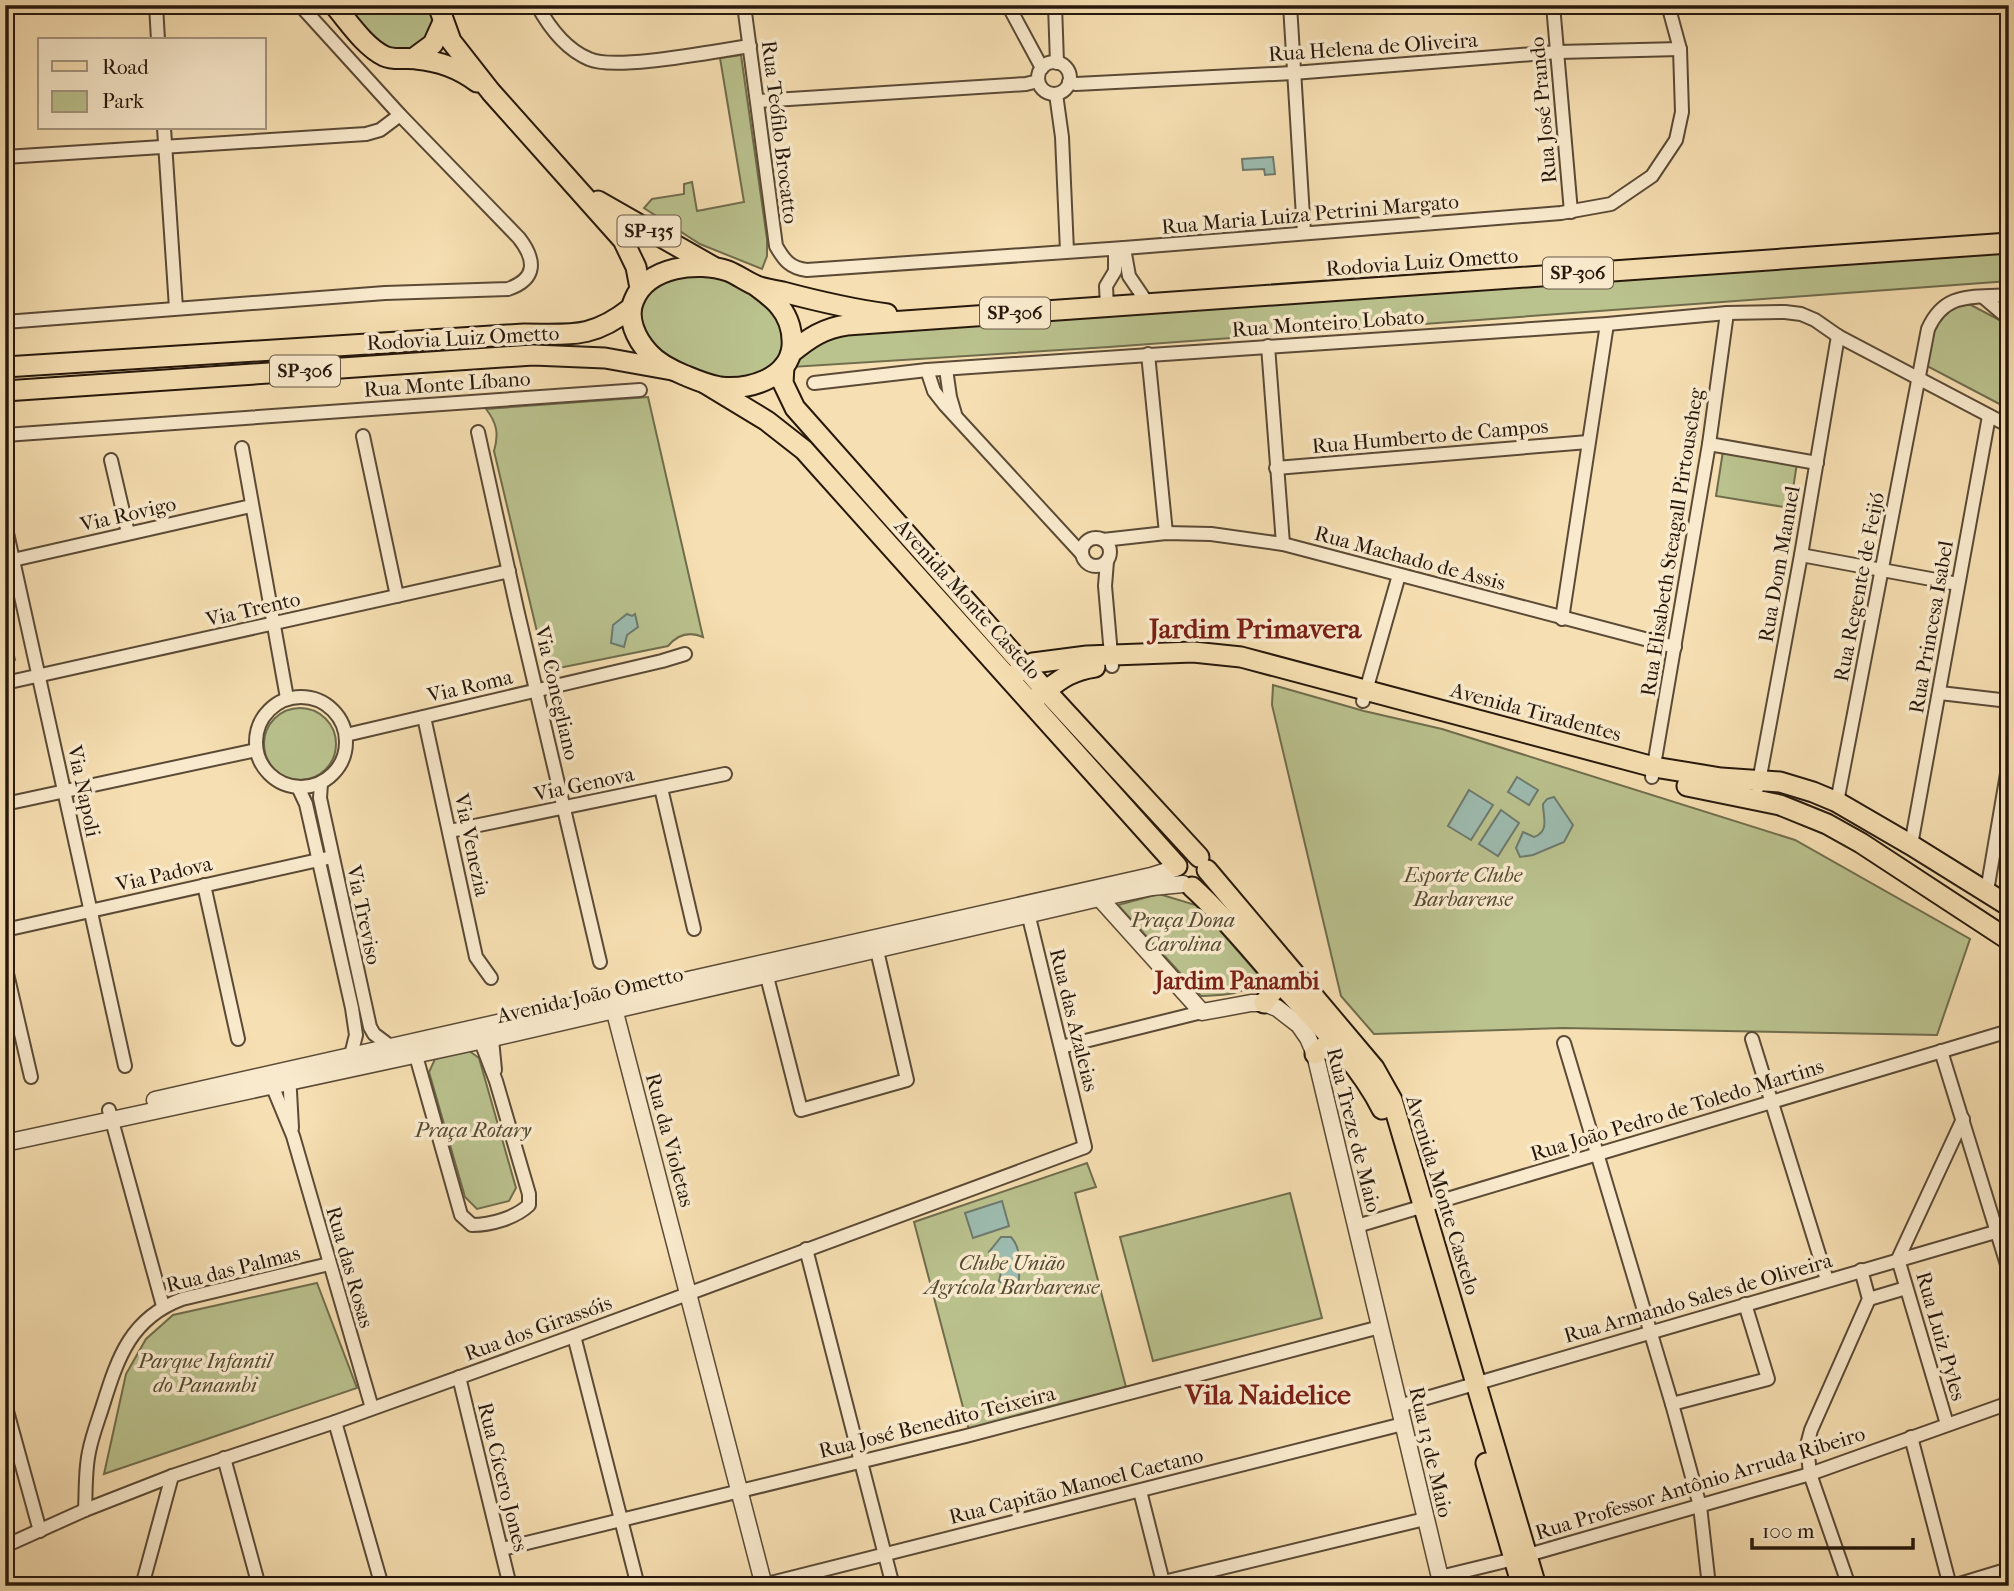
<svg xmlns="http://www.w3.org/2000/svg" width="2014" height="1591" viewBox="0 0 2014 1591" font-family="'IM FELL French Canon',serif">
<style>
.green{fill:#bac28e;stroke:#706d4d;stroke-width:2}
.water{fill:#9dbcb0;stroke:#6e7a6e;stroke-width:2}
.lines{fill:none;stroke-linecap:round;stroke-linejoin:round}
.minor-casing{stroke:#5b4a36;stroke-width:16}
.tertiary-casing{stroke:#5b4a36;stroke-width:19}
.primary-casing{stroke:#27180c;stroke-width:23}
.minor{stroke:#f9eacd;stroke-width:12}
.tertiary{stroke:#f9eacd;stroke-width:16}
.primary{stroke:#f6dfb2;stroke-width:19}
.labels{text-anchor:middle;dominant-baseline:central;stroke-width:7;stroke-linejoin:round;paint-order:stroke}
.shield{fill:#f9eacd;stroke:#665746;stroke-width:2}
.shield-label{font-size:19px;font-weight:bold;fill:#27180c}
.street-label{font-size:21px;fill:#27180c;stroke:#f9eacd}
.park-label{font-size:21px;font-style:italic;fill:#534b33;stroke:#f9eacd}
.quarter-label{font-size:24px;font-weight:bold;fill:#7a1f14;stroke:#f9eacd}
.district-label{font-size:28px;font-weight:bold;fill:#7a1f14;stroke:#f9eacd}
</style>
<rect width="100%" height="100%" fill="#f6dfb2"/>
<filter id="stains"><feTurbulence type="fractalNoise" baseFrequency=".00286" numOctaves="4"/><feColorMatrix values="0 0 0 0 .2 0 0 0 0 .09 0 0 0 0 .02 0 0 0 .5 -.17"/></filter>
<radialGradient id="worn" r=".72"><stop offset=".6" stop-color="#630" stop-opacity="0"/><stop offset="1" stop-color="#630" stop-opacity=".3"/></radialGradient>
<g class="green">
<polygon points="343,5 432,5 434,26 422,46 401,54 379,46"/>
<polygon points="741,55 767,239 767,256 762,269 700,244 644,208 652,199 684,194 684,184 692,182 697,211 744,202 720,58"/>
<polygon points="2009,250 2009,281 1109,347 792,367 795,360 823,335"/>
<polygon points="700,271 752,289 782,322 784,346 778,361 771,367 743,380 715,378 662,356 637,324 635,314 650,284"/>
<path d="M1971 305 2009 325V409L1927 366C1931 348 1933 313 1954 306 1959 304 1966 305 1971 305Z"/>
<path d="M648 397 703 637C689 631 678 634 668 646L554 669 546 665 543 657 494 451C499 434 497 423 486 409Z"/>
<polygon points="1723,451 1797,463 1790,508 1716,496"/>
<polygon points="5,616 15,660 5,662"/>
<polygon points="1273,685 1364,711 1442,729 1795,840 1970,939 1937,1035 1563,1028 1374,1034 1341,996 1272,705"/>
<circle cx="300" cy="744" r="36"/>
<path d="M1159 894 1199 906 1257 973 1256 982C1240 996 1221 995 1201 996L1118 905Z"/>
<polygon points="468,1050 479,1058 516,1188 509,1201 477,1209 465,1197 429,1072 435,1059"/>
<polygon points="1087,1163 1096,1187 1075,1193 1126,1387 969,1430 914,1222"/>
<polygon points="1290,1193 1322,1318 1153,1361 1120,1237"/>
<polygon points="317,1283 357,1388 104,1474 126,1374 146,1339 173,1315"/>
</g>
<g class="water">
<polygon points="1273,157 1275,174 1265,175 1264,169 1243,170 1242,159"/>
<polygon points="627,614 632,616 635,614 638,627 627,635 624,647 611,643 613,625"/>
<polygon points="1517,777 1538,790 1529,805 1508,792"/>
<polygon points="1469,790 1493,805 1471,840 1448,826"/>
<path d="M1554 797 1573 825 1564 842 1533 855 1520 857 1516 848 1523 832 1534 837C1550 831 1543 817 1543 804L1547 799Z"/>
<polygon points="1501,810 1519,823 1498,856 1479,844"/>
<polygon points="1002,1201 1009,1226 973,1238 965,1213"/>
<path d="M1001 1237H1011C1022 1249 1019 1265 1019 1281L1011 1289 999 1281C1003 1265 1004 1260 989 1252Z"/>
</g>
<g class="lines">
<defs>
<g id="minor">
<polyline points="156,5 158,40"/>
<path d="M537 5C549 27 565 49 589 59 615 71 716 51 750 46"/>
<path d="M744 5 776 246C784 260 790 268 807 270L1124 248 1561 213 1611 204 1652 176 1676 140 1682 112 1680 49 1668 5"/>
<polyline points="1008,5 1042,68"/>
<polyline points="1055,5 1057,63"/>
<polyline points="1290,5 1304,233"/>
<polyline points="1553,5 1571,212"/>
<circle cx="1054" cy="78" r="16"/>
<polyline points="1069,82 1076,84 1293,73 1558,52 1680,49"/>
<polyline points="1056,94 1062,137 1067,251"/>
<polyline points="757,101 1026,84 1038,81"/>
<polyline points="164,128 176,308"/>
<polyline points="5,157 366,134 380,130 400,115"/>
<polyline points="1124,248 1129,276 1148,304"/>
<polyline points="1983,297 2009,319"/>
<polyline points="1107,307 1106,286 1115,271 1115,249"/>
<path d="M5 322 385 293 508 289C537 279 536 260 519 238L400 115 300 5"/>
<polyline points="1268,346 1283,544"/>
<polyline points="1148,354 1166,533"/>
<polyline points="946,369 950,397 955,414"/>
<polyline points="927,370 934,391 945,405 1082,554"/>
<polyline points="814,383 927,370 1607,324 1727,313 1785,312 1801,314 1815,320 1838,336 2009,426"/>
<polyline points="478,432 517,609 600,962"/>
<polyline points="5,435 640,390"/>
<polyline points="363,436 397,596"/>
<polyline points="1709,444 1817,463"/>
<polyline points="242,448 287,698"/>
<polyline points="111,460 128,533"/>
<polyline points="1276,468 1588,442"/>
<polyline points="5,524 125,1066"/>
<circle cx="1096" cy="552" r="14"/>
<polyline points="1103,540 1166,533 1211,534 1283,544 1675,647"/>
<polyline points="1801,555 1958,584"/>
<polyline points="13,560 251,506"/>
<polyline points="1107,561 1105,586 1112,666"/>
<polyline points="1562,619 1607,324"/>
<polyline points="5,683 509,571"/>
<polyline points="1940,693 2009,701"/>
<circle cx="301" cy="742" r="45"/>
<polyline points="1363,701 1399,575"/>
<polyline points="424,717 476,957 491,978"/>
<polyline points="346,735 662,661 685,654"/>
<polyline points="1652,777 1709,444 1727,313"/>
<polyline points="321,783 320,798 370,1027 374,1034 390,1046"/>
<polyline points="298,787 306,804 352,1008 356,1035 351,1055"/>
<polyline points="1758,787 1801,555 1838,336"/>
<polyline points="661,788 694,929"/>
<path d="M1837 802 1928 329C1945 291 1972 298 2009 295"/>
<polyline points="5,804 256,750"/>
<polyline points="450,831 725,774"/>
<polyline points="1911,845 1989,416"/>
<polyline points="204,885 238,1039"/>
<polyline points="1987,891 2009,762"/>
<polyline points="5,930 332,857"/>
<polyline points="5,965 31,1077"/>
<polyline points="765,969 801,1110 907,1080 875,942"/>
<polyline points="491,1029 495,1070"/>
<polyline points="1752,1039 1827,1280"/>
<polyline points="1564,1043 1672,1404 1700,1506 1709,1586"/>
<polyline points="1061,1047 1202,1012"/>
<polyline points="1941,1051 2009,1271"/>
<path d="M416 1056 461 1215 472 1225C491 1225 515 1218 529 1205V1194L496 1081 478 1034"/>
<polyline points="289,1073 292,1128"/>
<polyline points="269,1078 293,1136 372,1408"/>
<polyline points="109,1110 163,1306"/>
<polyline points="1357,1226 2009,1031"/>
<polyline points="806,1249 893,1586"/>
<polyline points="1869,1299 1906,1288"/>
<polyline points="574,1336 638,1586"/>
<polyline points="459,1377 510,1586"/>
<polyline points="5,1404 40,1531"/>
<polyline points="1672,1404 1768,1379 1745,1304"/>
<polyline points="1399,1406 2009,1228"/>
<polyline points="335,1422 382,1586"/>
<polyline points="1947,1424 1898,1259 1963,1119"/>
<polyline points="1911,1437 1950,1586"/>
<polyline points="224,1458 259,1586"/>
<polyline points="1140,1491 1163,1582"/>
<path d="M85 1510C86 1491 85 1470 89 1452 92 1436 98 1421 103 1405 118 1357 131 1318 182 1299L329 1264"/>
<polyline points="5,1546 85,1510 172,1476 335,1422 574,1336 1085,1147 1027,909"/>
<polyline points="502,1549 966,1436 1380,1327"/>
<polyline points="1440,1577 1514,1559 1810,1474 2009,1403"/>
<polyline points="142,1586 172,1476"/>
<polyline points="759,1586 1403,1424"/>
<polyline points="1147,1586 1425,1519"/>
<polyline points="1849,1586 1810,1474 1807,1445 1811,1430 1869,1299 1861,1270"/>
<polyline points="1953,1586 2009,1569"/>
</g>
<g id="tertiary">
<polyline points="1095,893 1202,1012 1251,1003 1264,1003 1277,1008 1299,1025 1308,1038 1315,1054 1442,1586"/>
<polyline points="612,1001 764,1586"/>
<polyline points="155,1100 1151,876 1176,868"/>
<polyline points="5,1143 493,1038 1099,898 1152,887 1183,884"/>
</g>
<g id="primary">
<path d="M334 5C348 21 364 46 384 56 395 61 405 57 416 59 438 61 460 69 477 82"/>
<polyline points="438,5 451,41 491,92 623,240 636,267 640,288"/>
<polyline points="414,58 433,44 443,22"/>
<polyline points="598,201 712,266"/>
<path d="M756 286C764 292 774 299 780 307 789 318 793 333 792 347 788 380 747 390 720 387 707 385 696 380 684 375 672 370 658 363 649 353 636 339 626 318 634 300 648 266 698 261 728 271 738 275 747 282 757 286 764 289 774 290 783 292 817 301 851 309 887 314"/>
<path d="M791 353C809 338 824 328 847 325L2009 243"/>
<polyline points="784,366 783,383 795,408 1046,691 1199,857"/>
<path d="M5 367 524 334C571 334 592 339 631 308"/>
<polyline points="706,384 767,421 804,450 1177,866"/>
<polyline points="5,391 533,355 605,358 672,370"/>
<polyline points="1010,679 1024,667 1033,663 1087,656 1193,652 1241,657 1654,767 1721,778 1780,782 1813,792 1837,802 1911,845 2009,906"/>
<path d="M1030 702C1054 686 1065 671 1095 667"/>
<polyline points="1687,786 1780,805 1827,824 1861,843 2009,940"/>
<polyline points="1207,870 1374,1068 1392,1100 1536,1586"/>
<path d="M1192 887C1224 916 1251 950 1280 983 1316 1022 1358 1061 1382 1109"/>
<polyline points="1264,1003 1280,982"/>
<polyline points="1315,1054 1332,1040"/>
<polyline points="1486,1463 1522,1586"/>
</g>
</defs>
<use href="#minor" class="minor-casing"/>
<use href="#tertiary" class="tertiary-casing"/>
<use href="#primary" class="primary-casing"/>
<use href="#minor" class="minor"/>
<use href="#tertiary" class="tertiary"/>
<use href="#primary" class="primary"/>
</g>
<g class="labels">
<g class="shield">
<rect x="617.5" y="215.5" width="63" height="31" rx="5"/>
<rect x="1543" y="257.5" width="70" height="31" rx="5"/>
<rect x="980" y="297.5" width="70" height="31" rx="5"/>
<rect x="270" y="355.5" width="70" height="31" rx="5"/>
</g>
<g class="shield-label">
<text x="649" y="231">SP-135</text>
<text x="1578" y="273">SP-306</text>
<text x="1015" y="313">SP-306</text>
<text x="305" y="371">SP-306</text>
</g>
<g class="street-label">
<text transform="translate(1373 47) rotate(-4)">Rua Helena de Oliveira</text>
<text transform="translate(1543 110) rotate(-95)">Rua José Prando</text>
<text transform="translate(780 132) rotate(83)">Rua Teófilo Brocatto</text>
<text transform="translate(1310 214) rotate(-5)">Rua Maria Luiza Petrini Margato</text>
<text transform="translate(1422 262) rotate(-4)">Rodovia Luiz Ometto</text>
<text transform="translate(1328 323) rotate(-4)">Rua Monteiro Lobato</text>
<text transform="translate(463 338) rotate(-3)">Rodovia Luiz Ometto</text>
<text transform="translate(447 384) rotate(-4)">Rua Monte Líbano</text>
<text transform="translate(1430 436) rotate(-5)">Rua Humberto de Campos</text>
<text transform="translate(128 514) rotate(-13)">Via Rovigo</text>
<text transform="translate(1672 542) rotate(-81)">Rua Elisabeth Steagall Pirtouscheg</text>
<text transform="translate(1410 558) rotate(15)">Rua Machado de Assis</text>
<text transform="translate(1779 564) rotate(-80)">Rua Dom Manuel</text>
<text transform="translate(1859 587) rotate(-79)">Rua Regente de Feijó</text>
<text transform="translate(968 599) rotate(48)">Avenida Monte Castelo</text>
<text transform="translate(253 609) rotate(-13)">Via Trento</text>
<text transform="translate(1931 627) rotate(-80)">Rua Princesa Isabel</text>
<text transform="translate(470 686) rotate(-13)">Via Roma</text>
<text transform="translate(557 693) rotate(77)">Via Conegliano</text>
<text transform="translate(1536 712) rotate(15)">Avenida Tiradentes</text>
<text transform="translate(584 784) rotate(-12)">Via Genova</text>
<text transform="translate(84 791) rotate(78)">Via Napoli</text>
<text transform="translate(472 845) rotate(78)">Via Venezia</text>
<text transform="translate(164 874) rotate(-13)">Via Padova</text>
<text transform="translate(364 915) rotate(78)">Via Treviso</text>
<text transform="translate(590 995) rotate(-13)">Avenida João Ometto</text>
<text transform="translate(1074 1020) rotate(76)">Rua das Azaleias</text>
<text transform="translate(1677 1110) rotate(-17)">Rua João Pedro de Toledo Martins</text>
<text transform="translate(1354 1130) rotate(76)">Rua Treze de Maio</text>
<text transform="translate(670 1140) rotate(75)">Rua da Violetas</text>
<text transform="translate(1443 1195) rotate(73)">Avenida Monte Castelo</text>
<text transform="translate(350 1267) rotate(74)">Rua das Rosas</text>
<text transform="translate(233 1269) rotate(-14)">Rua das Palmas</text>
<text transform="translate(1698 1298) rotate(-16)">Rua Armando Sales de Oliveira</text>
<text transform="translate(538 1328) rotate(-20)">Rua dos Girassóis</text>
<text transform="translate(1941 1336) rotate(74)">Rua Luiz Pyles</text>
<text transform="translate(937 1422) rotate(-14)">Rua José Benedito Teixeira</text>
<text transform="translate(1431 1452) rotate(77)">Rua 13 de Maio</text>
<text transform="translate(503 1477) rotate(76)">Rua Cícero Jones</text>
<text transform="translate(1700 1483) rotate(-17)">Rua Professor Antônio Arruda Ribeiro</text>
<text transform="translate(1076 1486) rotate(-14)">Rua Capitão Manoel Caetano</text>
</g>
<g class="park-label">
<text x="1463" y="875">Esporte Clube<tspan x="1463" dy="24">Barbarense</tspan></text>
<text x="1183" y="920">Praça Dona<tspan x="1183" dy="24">Carolina</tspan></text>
<text x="473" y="1130">Praça Rotary</text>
<text x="1012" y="1263">Clube União<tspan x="1012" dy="24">Agrícola Barbarense</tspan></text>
<text x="205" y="1361">Parque Infantil<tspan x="205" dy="24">do Panambi</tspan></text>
</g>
<g class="quarter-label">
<text x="1237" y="981">Jardim Panambi</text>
</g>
<g class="district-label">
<text x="1255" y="628">Jardim Primavera</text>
<text x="1268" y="1394">Vila Naidelice</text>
</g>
</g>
<rect width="2014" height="1591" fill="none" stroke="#f6dfb2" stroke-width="28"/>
<rect x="7" y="7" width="2000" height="1577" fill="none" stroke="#27180c" stroke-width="3.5"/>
<rect x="14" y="14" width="1986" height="1563" fill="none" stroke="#27180c" stroke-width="2"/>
<rect x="38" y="38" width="228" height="91" fill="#f9eacd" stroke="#a59680" stroke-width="2"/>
<rect x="52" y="61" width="35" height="10" fill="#f6dfb2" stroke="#a59680" stroke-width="2"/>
<text x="102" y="74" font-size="21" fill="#27180c">Road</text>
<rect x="52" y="91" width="35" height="21" fill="#bac28e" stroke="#a59680" stroke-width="2"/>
<text x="102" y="108" font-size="21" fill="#27180c">Park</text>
<path d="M1752 1538v10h161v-10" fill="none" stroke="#27180c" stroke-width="3.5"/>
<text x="1762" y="1538" font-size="21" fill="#27180c" stroke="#f9eacd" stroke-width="5" paint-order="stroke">100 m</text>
<rect width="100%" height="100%" filter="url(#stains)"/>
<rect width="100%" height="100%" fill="url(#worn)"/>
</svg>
